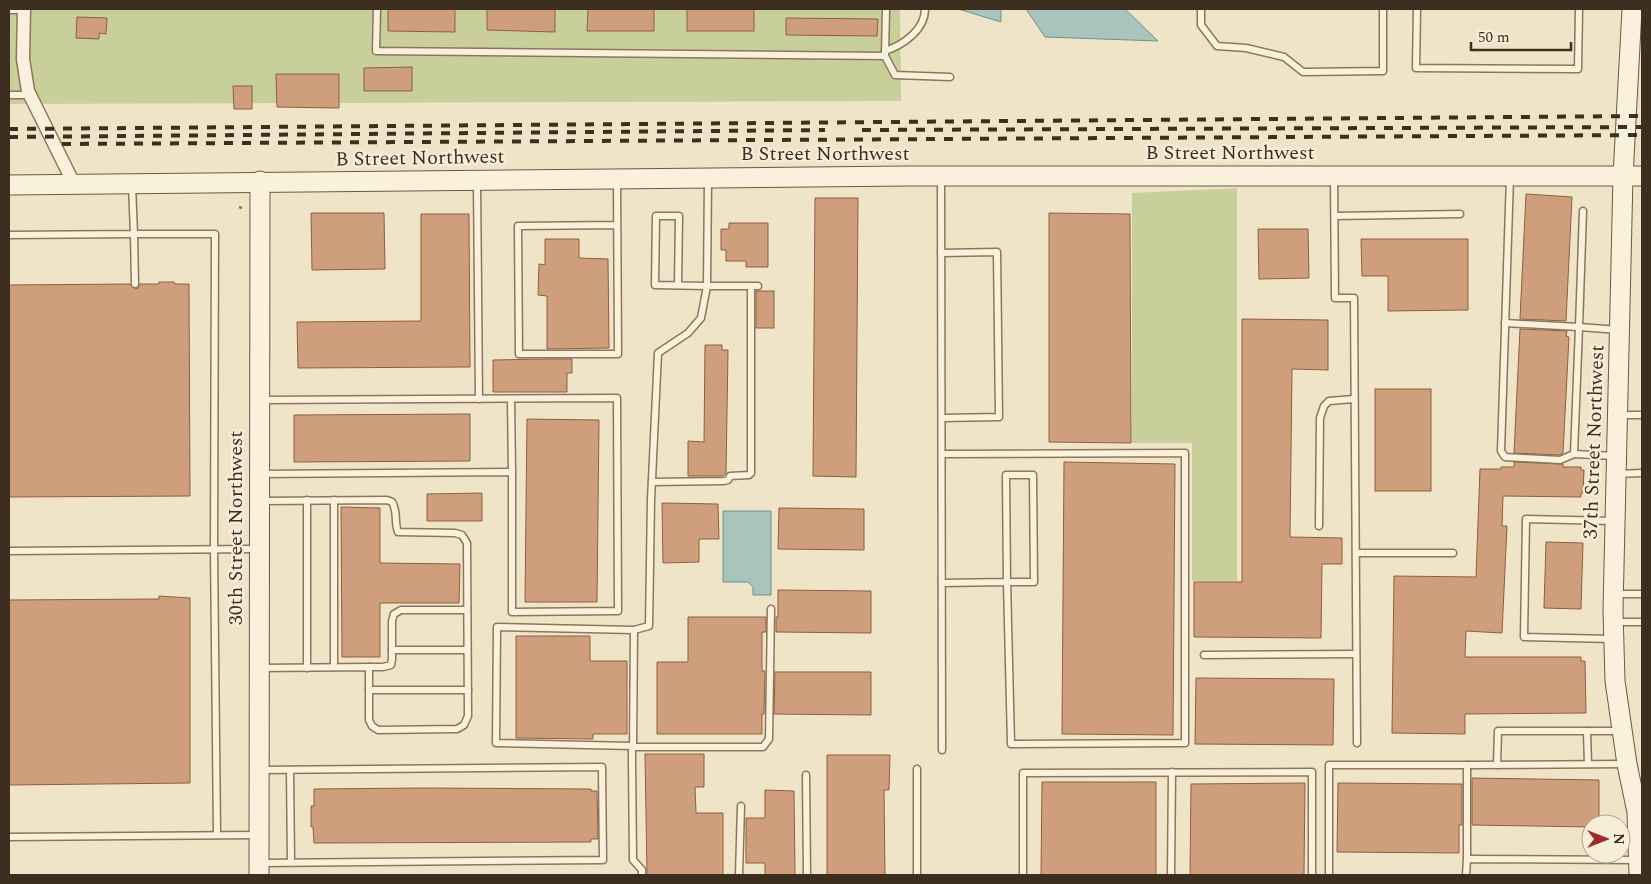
<svg xmlns="http://www.w3.org/2000/svg" width="1651" height="884" viewBox="0 0 1651 884" font-family="Spectral,serif">
<style>
.green{fill:#c9cf9b}
.water{fill:#a9c4bc;stroke:#6f938a}
.building{fill:#cf9f7d;stroke:#8d5f41}
.lines{fill:none;stroke-linecap:round;stroke-linejoin:round}
.lane-casing{stroke:#8d765c;stroke-width:9}
.street-casing{stroke:#8d765c;stroke-width:15}
.secondary-casing{stroke:#6f573f;stroke-width:21}
.path{stroke:#8d765c;stroke-width:2.5;stroke-dasharray:4 2.5;stroke-linecap:butt}
.lane{stroke:#faf1dc;stroke-width:6}
.street{stroke:#faf1dc;stroke-width:12}
.secondary{stroke:#faf1dc;stroke-width:19}
.rail{stroke:#3d2e20;stroke-width:4;stroke-dasharray:9 9;stroke-linecap:butt}
.labels{text-anchor:middle;dominant-baseline:central;stroke-width:4.5;stroke-linejoin:round;paint-order:stroke}
.street-label{font-size:20px;fill:#3d2e20;stroke:#f7eed8}
</style>
<rect width="100%" height="100%" fill="#f0e4c8"/>
<g class="green">
<polygon points="9,9 900,9 901,101 9,104"/>
<polygon points="1237,188 1237,581 1192,581 1192,443 1132,443 1132,193"/>
</g>
<g class="water">
<polygon points="958,9 1001,9 1001,22"/>
<polygon points="1026,9 1125,9 1158,41 1045,37"/>
<polygon points="723,511 771,511 771,595 753,595 753,587 748,582 723,582"/>
</g>
<g class="building">
<polygon points="388,9 455,9 455,32 388,31"/>
<polygon points="487,9 555,9 555,32 487,30"/>
<polygon points="588,9 654,9 654,31 587,31"/>
<rect x="687" y="9" width="67" height="22"/>
<polygon points="77,17 107,18 106,34 99,33 99,39 76,38"/>
<polygon points="786,18 878,19 877,36 786,35"/>
<polygon points="412,67 412,91 364,91 364,68"/>
<polygon points="276,74 339,74 339,108 277,107"/>
<polygon points="233,86 252,86 252,109 234,109"/>
<polygon points="1526,194 1572,197 1566,321 1520,319"/>
<polygon points="815,198 858,198 856,477 813,476"/>
<polygon points="311,213 384,213 385,269 312,270"/>
<polygon points="1049,213 1130,214 1131,443 1049,442"/>
<polygon points="421,214 469,214 470,367 298,368 297,322 421,321"/>
<polygon points="729,223 768,223 768,267 746,267 746,261 726,261 726,250 721,250 721,229 729,229"/>
<polygon points="1258,229 1308,229 1309,278 1259,279"/>
<polygon points="545,239 579,239 579,258 608,259 609,348 547,349 547,296 538,295 539,264 545,265"/>
<polygon points="1361,239 1468,239 1468,310 1388,311 1388,276 1362,276"/>
<polygon points="159,282 174,282 175,284 189,284 190,496 9,497 9,285 130,284 135,289 138,288 140,284 159,284"/>
<rect x="756" y="291" width="18" height="37"/>
<polygon points="1242,319 1328,320 1328,370 1292,369 1290,537 1342,538 1342,564 1322,564 1321,638 1194,637 1194,582 1242,582"/>
<polygon points="1520,329 1567,331 1566,336 1569,337 1563,453 1559,455 1514,453"/>
<polygon points="705,345 722,345 722,350 728,350 726,473 723,476 688,476 688,441 704,442"/>
<polygon points="547,359 572,359 572,373 567,373 567,392 493,392 493,360"/>
<rect x="1375" y="389" width="56" height="102"/>
<polygon points="470,414 470,461 294,462 294,415"/>
<polygon points="527,419 599,420 597,602 525,602"/>
<polygon points="1064,462 1175,464 1173,735 1062,734"/>
<polygon points="1514,462 1563,464 1563,467 1581,467 1581,470 1584,470 1583,493 1581,493 1581,497 1503,496 1502,526 1507,526 1502,633 1466,631 1465,657 1581,657 1581,661 1585,661 1586,713 1465,714 1465,734 1392,733 1394,576 1476,577 1480,469 1501,469 1501,467 1514,467"/>
<polygon points="482,493 482,521 427,521 427,494"/>
<polygon points="662,503 718,504 719,539 699,539 699,562 663,563"/>
<polygon points="341,507 380,508 380,563 460,564 459,603 380,603 380,657 342,657"/>
<polygon points="779,508 864,509 864,550 778,549"/>
<polygon points="1546,542 1583,543 1581,609 1544,608"/>
<polygon points="778,590 871,591 871,633 776,632 776,617 778,617"/>
<polygon points="159,596 190,598 190,783 9,785 9,600 159,599"/>
<polygon points="688,617 766,617 766,632 762,632 762,671 765,671 764,714 762,714 762,734 657,734 657,662 688,662"/>
<polygon points="516,636 590,636 590,661 627,661 627,734 593,734 593,739 516,738"/>
<polygon points="775,672 871,672 871,715 774,714"/>
<polygon points="1196,678 1334,679 1333,745 1195,744"/>
<polygon points="645,754 704,754 704,787 695,787 696,813 723,813 723,875 647,875"/>
<polygon points="827,755 890,755 889,790 884,790 885,875 827,875"/>
<polygon points="1472,778 1599,780 1599,824 1591,824 1591,827 1472,825"/>
<polygon points="1042,782 1156,782 1156,875 1041,875"/>
<polygon points="1305,783 1304,875 1190,875 1191,784"/>
<polygon points="1338,783 1462,784 1462,825 1459,825 1459,853 1337,852"/>
<polygon points="423,788 591,789 591,791 597,791 598,839 591,839 591,842 314,843 313,827 311,827 311,806 314,806 314,789"/>
<polygon points="765,790 794,791 795,875 765,875 765,863 746,863 746,818 765,818"/>
</g>
<g class="lines">
<defs>
<g id="lane">
<polyline points="377,9 376,51 885,56 886,9"/>
<polyline points="1201,9 1201,25 1217,46 1246,48 1284,57 1303,72 1383,71 1383,9"/>
<polyline points="1417,9 1416,68 1578,69 1579,9"/>
<polyline points="9,10 24,10"/>
<path d="M885 51C903 45 925 30 925 9"/>
<polyline points="885,56 895,75 950,77"/>
<polyline points="9,95 29,95"/>
<polyline points="941,177 942,750"/>
<polyline points="1334,177 1335,298 1354,298 1357,743"/>
<polyline points="1510,177 1501,451 1505,457 1560,460 1574,454"/>
<polyline points="617,180 618,354 519,354 518,226 617,225"/>
<polyline points="477,183 479,399"/>
<polyline points="1335,216 1460,214"/>
<polyline points="9,235 134,234 132,185"/>
<polyline points="941,253 997,252 999,417 942,418"/>
<polyline points="135,284 134,234 215,234 214,549 217,835"/>
<polyline points="678,285 679,216 656,216 655,285 707,286 708,179"/>
<polyline points="1505,323 1579,327 1583,211"/>
<polyline points="511,399 512,472"/>
<polyline points="1619,415 1642,415"/>
<polyline points="942,454 1185,453 1185,743 1011,744 1007,582 1034,582 1033,475 1006,475 1007,582 942,583"/>
<polyline points="1615,456 1574,454 1579,327 1619,330"/>
<polyline points="260,474 512,472 512,612 618,611 617,398 261,400"/>
<polyline points="1617,474 1642,473"/>
<polyline points="652,482 724,481 728,480 730,476 749,475 751,473 751,287"/>
<polyline points="307,500 307,668"/>
<polyline points="334,500 334,667"/>
<polyline points="1319,526 1320,418 1324,406 1329,401 1354,399"/>
<polyline points="9,551 257,549"/>
<polyline points="1356,553 1453,553"/>
<polyline points="1616,594 1642,594"/>
<polyline points="1614,622 1642,622"/>
<polyline points="634,630 649,626 651,500 658,353 688,333 701,318 707,286 758,286"/>
<polyline points="1612,639 1524,637 1526,519 1614,521"/>
<polyline points="392,650 467,650"/>
<polyline points="1204,655 1356,654"/>
<polyline points="369,667 383,667 391,665 392,659 392,621 394,614 401,610 467,610"/>
<path d="M260 668 369 667V720L372 726 378 730 457 729 464 725 468 716 467 543 462 535 455 533 398 532C394 522 398 511 392 502L387 500 261 501"/>
<polyline points="369,690 468,690"/>
<polyline points="1587,731 1620,731"/>
<polyline points="632,746 496,743 497,627 634,630 633,747 632,746 632,761 633,860 642,870 642,875"/>
<polyline points="633,747 763,747 769,739 771,609"/>
<polyline points="1467,765 1625,764"/>
<polyline points="1497,765 1498,731 1587,731 1588,764"/>
<polyline points="917,769 917,875"/>
<polyline points="290,770 291,862"/>
<polyline points="806,775 807,875"/>
<polyline points="9,837 258,835"/>
<polyline points="260,863 603,860 602,767 260,770"/>
<polyline points="739,875 741,806"/>
<polyline points="1023,875 1023,773 1312,772 1312,875"/>
<polyline points="1171,875 1172,772"/>
<polyline points="1329,875 1329,765 1467,765 1467,859"/>
<polyline points="1466,875 1467,859 1637,860"/>
</g>
<polyline id="street" points="24,9 23,59 28,91 74,184"/>
<g id="secondary">
<polyline points="1632,9 1623,176 1613,610 1615,681 1627,764 1637,812 1639,875"/>
<polyline points="9,185 907,176 1642,176"/>
<polyline points="259,875 260,181"/>
</g>
</defs>
<use href="#lane" class="lane-casing"/>
<use href="#street" class="street-casing"/>
<use href="#secondary" class="secondary-casing"/>
<polyline class="path" points="239,207 242,208"/>
<use href="#lane" class="lane"/>
<use href="#street" class="street"/>
<use href="#secondary" class="secondary"/>
<g class="rail">
<polyline points="9,129 1642,116"/>
<polyline points="862,130 1642,127"/>
<polyline points="9,137 825,130"/>
<polyline points="62,144 1642,135"/>
</g>
</g>
<g class="labels">
<g class="street-label">
<text x="1230" y="153">B Street Northwest</text>
<text x="825" y="154">B Street Northwest</text>
<text transform="translate(420 158) rotate(-1)">B Street Northwest</text>
<text transform="translate(1594 442) rotate(-88)">37th Street Northwest</text>
<text transform="translate(236 528) rotate(-90)">30th Street Northwest</text>
</g>
</g>
<rect width="1651" height="884" fill="none" stroke="#3d2e20" stroke-width="20"/>
<g transform="translate(1606 839) rotate(90)"><circle r="24" fill="#f7eed8" stroke="#ada18e"/>
<path d="M0-4L9 19L0 12L-9 19Z" fill="#9e2a2b"/>
<text y="-8" font-size="14" font-weight="bold" text-anchor="middle" fill="#3d2e20">N</text>
</g>
<path d="M1471 42v8h100v-8" fill="none" stroke="#3d2e20" stroke-width="2.5"/>
<text x="1478" y="42" font-size="15" fill="#3d2e20" stroke="#f7eed8" stroke-width="4" paint-order="stroke">50 m</text>
</svg>
